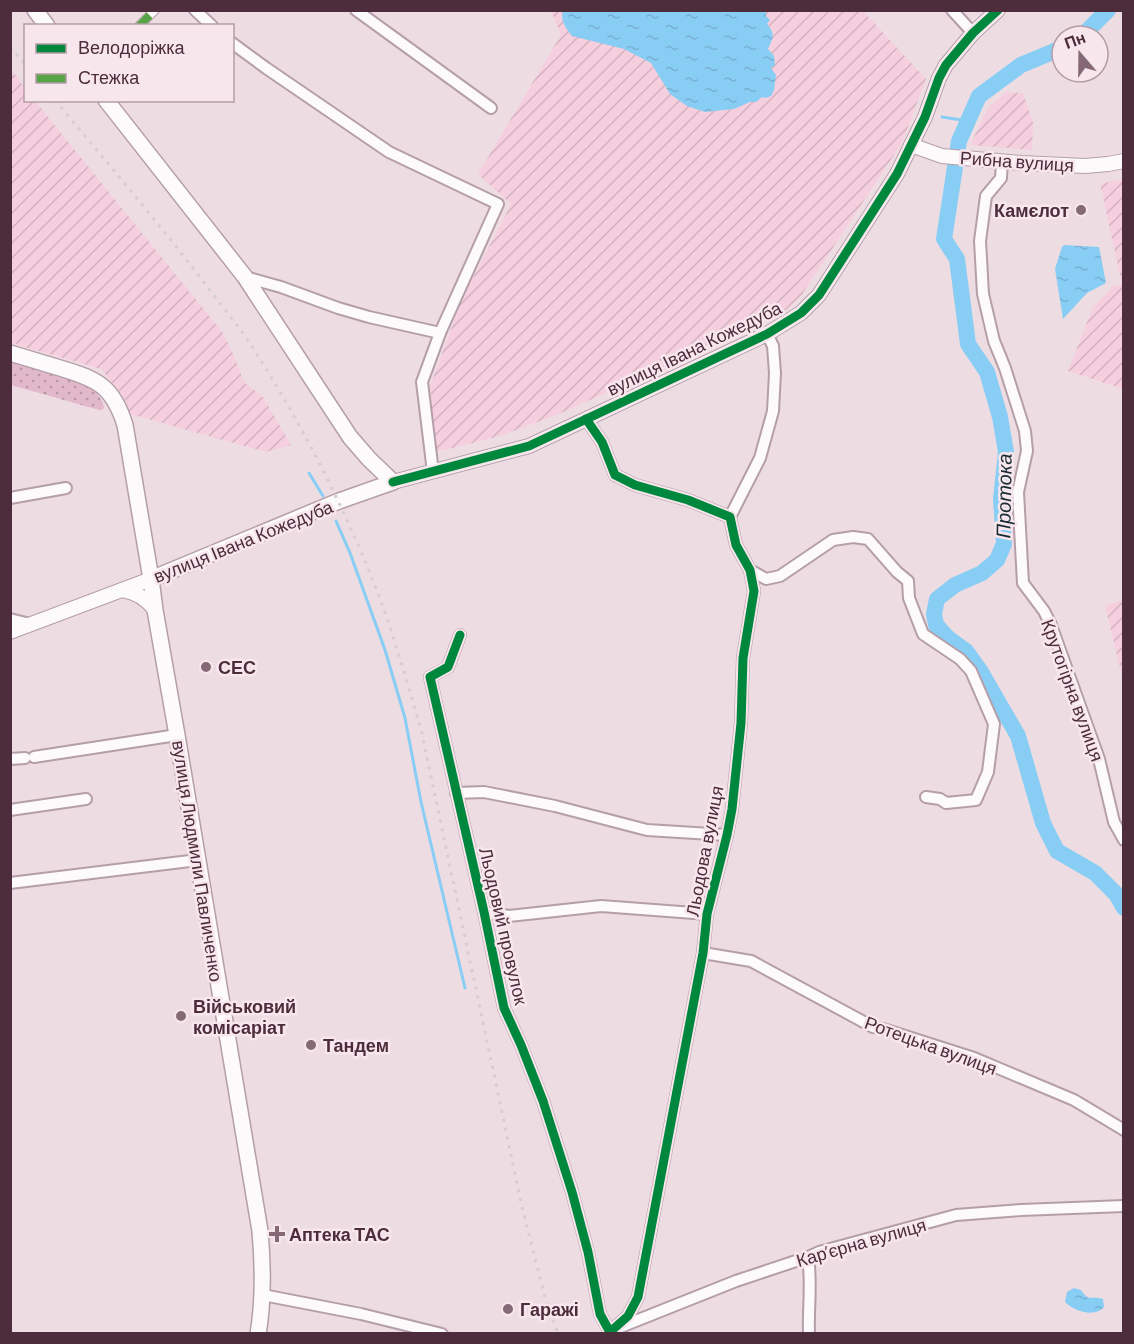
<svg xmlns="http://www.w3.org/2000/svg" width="1134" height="1344" viewBox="0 0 1134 1344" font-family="Barlow,sans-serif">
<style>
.industrial{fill:url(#industrial-furrows)}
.grass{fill:url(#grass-dots)}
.water{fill:url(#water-ripples)}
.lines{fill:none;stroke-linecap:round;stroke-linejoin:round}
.stream{stroke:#88cdf4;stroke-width:3}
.river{stroke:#88cdf4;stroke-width:16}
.pedestrian-casing{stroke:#b59ea8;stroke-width:10}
.minor-casing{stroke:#b59ea8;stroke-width:14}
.tertiary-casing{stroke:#b59ea8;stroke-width:16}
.secondary-casing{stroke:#b59ea8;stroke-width:18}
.pedestrian{stroke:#fcfafb;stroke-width:8}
.minor{stroke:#fcfafb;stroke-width:10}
.tertiary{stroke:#fcfafb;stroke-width:14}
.secondary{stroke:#fcfafb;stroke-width:15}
.rail{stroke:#d5ced1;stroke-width:3;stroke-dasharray:3 6;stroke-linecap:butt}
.quiet{stroke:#56a445;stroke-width:8;stroke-dasharray:15 8;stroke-linecap:butt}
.cycleway-casing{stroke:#f8e6ed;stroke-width:13}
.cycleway{stroke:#00873e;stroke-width:9}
.poi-dot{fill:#856a76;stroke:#f8e6ed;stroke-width:2}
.labels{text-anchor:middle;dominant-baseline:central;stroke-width:5;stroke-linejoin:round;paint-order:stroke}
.street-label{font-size:18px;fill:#4d2d3b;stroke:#f8e6ed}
.poi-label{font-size:18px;font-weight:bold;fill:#4d2d3b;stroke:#f8e6ed;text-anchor:start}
.water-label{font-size:20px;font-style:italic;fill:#192c36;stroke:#f8e6ed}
</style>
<defs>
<pattern id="industrial-furrows" width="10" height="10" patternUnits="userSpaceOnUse" patternTransform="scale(1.5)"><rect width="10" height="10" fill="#f5cfde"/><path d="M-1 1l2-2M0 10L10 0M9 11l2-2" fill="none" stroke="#d4b2bf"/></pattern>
<pattern id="grass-dots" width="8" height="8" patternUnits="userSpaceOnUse" patternTransform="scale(1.5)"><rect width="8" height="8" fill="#e2b9ca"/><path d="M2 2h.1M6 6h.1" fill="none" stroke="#b997a5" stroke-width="1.8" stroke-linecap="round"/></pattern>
<pattern id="water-ripples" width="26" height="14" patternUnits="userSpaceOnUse" patternTransform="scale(1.5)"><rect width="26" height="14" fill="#88cdf4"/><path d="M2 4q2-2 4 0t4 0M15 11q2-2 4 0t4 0" fill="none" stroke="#77b0d2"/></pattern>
</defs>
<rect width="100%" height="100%" fill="#eedce3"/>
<g class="industrial">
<polygon points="551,11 863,11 926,79 902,143 801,296 783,313 559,414 503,435 453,448 436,451 433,425 430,386 462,299 511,204 478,174 561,35"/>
<polygon points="11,69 25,88 26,100 35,101 223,333 234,356 244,382 263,397 291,445 266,452 130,414 123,396 101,369 11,343"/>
<polygon points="1006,92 1023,93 1033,123 1032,150 970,145 988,108"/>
<polygon points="1123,179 1124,179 1123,389 1068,371 1093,307 1114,285 1122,284 1100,184"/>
<polygon points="1123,600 1124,600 1123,679 1105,606"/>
</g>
<path class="grass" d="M10 362C33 368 103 380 104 408L102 410H99L11 385Z"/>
<g class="water">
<path d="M563 10 769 11 766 12V16L770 20 767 24C776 35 773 37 768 49L774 56 775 65 771 68 776 75 774 90 771 96 766 98 762 97 756 102H750L734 109 705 112 687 106 670 94 651 63 624 49 572 36C566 28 560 21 563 10Z"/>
<polygon points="1064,245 1099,247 1106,283 1087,293 1063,319 1055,269 1062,247"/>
<path d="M1074 1288 1081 1290C1090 1303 1090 1295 1103 1299L1104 1307C1095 1318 1073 1311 1065 1302L1067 1292Z"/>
</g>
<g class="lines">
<g class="stream">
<polyline points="942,117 968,121"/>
<polyline points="309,473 323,496"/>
<polyline points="336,521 350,553 385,650 405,718 421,802 465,988"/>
</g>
<g class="river">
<polyline points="1082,36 1108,10"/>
<polyline points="1062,48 1021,65 979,96 959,141 944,239 957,259 968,344 987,372 1000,417 1006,452 1001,499 1004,544 997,560 982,573 955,585 937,599 934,614 936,625 948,638 966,651 981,672 1018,736 1043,823 1057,851 1095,873 1116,894 1124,908"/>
</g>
<defs>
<polyline id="pedestrian" points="139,26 155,10"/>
<g id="minor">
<polyline points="195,10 212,26"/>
<polyline points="356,10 491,108"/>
<polyline points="952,10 973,33"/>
<polyline points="232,43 266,68 389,152 498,204 440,333 422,382 433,472"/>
<polyline points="1002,161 1001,178 986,196 980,241 983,294 994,341 1005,368 1025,431 1027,451 1018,492 1023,583 1044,611 1051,625 1099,759 1114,822 1124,840"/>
<polyline points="245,277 281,287 338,308 369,317 440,333"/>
<polyline points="586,419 602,442 615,475 635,485 688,500 730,517 736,545 750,570 754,591 743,658 741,723 732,809 727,835 707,914 703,953 638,1297 628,1316 610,1332"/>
<polyline points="10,498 66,488"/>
<polyline points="730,517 760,458 773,411 775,373 773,346 767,334"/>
<polyline points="750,570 766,579 780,576 833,540 853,537 868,539 897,572 908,581 909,598 923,634 960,659 971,671 994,724 988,772 976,800 946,803 940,799 926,797"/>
<polyline points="10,619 30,624"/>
<polyline points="460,635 448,667 430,677 484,912 504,1008 521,1045 543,1101 572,1192 588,1252 600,1314 611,1334"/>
<polyline points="34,757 177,735"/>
<polyline points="10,759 25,758"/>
<polyline points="456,793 484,792 555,806 647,830 727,835"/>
<polyline points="10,810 86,799"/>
<polyline points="10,883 198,860"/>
<polyline points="484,912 509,916 601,906 707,914"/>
<polyline points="703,953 751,961 873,1027 883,1029 974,1058 1074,1100 1124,1130"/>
<path d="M808 1257C812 1283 808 1308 809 1334"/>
<polyline points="263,1295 361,1314 442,1334"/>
<polyline points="618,1328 736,1281 808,1257 819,1252 956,1215 1021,1210 1124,1206"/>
</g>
<g id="tertiary">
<polyline points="911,145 942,156 1021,163 1085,166 1108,164 1124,161"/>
<polyline points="393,482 529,446 767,334 801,313 819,295 897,174 925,117 939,78 946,65 973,33 998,10"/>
<path d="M122 590C136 592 146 598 155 610"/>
<polyline points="10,632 151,579"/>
</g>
<g id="secondary">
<polyline points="35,10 47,26"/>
<polyline points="106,100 245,277 350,437 369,459 393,482 339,501 151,579"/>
<path d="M10 353C27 358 43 363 60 368 97 379 113 386 125 425L151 579 155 610 177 735 260 1231C263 1265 264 1299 258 1334"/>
</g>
</defs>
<use href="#pedestrian" class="pedestrian-casing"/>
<use href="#minor" class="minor-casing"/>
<use href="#tertiary" class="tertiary-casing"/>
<use href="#secondary" class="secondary-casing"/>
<use href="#pedestrian" class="pedestrian"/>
<use href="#minor" class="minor"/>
<use href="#tertiary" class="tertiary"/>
<use href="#secondary" class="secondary"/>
<g class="rail">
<polyline points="10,47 26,65"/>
<path d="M55 100C104 159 153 216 199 276 216 299 235 321 251 345 299 419 339 497 372 578 392 627 406 679 421 729L522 1207 545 1297 558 1334"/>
</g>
<polyline class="quiet" points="139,26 155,10"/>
<defs>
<g id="cycleway">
<polyline points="586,419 602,442 615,475 635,485 688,500 730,517 736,545 750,570 754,591 743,658 741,723 732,809 727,835 707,914 703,953 638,1297 628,1316 610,1332"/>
<polyline points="393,482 529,446 767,334 801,313 819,295 897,174 925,117 939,78 946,65 973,33 998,10"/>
<polyline points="460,635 448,667 430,677 484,912 504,1008 521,1045 543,1101 572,1192 588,1252 600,1314 611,1334"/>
</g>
</defs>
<use href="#cycleway" class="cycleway-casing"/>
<use href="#cycleway" class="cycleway"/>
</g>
<g class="poi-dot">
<circle cx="1081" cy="210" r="6"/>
<circle cx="206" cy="667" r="6"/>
<circle cx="181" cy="1016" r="6"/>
<circle cx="311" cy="1045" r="6"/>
<path d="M274 1225h6v6h6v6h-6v6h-6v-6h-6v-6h6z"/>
<circle cx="508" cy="1309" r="6"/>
</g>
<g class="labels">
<g class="street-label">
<text transform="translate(1017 161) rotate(4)">Рибна вулиця</text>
<text transform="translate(694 348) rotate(-26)">вулиця Івана Кожедуба</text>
<text transform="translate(243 541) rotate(-22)">вулиця Івана Кожедуба</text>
<text transform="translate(1073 690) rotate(70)">Крутогірна вулиця</text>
<text transform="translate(704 851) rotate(-79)">Льодова вулиця</text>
<text transform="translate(198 861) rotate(81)">вулиця Людмили Павличенко</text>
<text transform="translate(504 926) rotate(77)">Льодовий провулок</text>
<text transform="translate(931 1045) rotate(20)">Ротецька вулиця</text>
<text transform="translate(861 1242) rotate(-16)">Карʼєрна вулиця</text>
</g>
<g class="poi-label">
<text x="1069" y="210" text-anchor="end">Камєлот</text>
<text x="218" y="667">СЕС</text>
<text x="193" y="1006">Військовий<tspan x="193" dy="21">комісаріат</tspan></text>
<text x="323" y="1045">Тандем</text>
<text x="289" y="1234">Аптека ТАС</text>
<text x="520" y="1309">Гаражі</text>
</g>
<g class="water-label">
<text transform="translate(1003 496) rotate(-89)">Протока</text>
</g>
</g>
<rect width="1134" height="1344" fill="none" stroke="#4d2d3b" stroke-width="24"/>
<rect x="24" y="24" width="210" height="78" fill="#f8e6ed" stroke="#b49ca6" stroke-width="1.5"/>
<rect x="36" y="44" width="30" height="9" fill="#00873e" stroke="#b49ca6" stroke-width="1.5"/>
<text x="78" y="54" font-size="18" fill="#4d2d3b">Велодоріжка</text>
<rect x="36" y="74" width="30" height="9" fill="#56a445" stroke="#b49ca6" stroke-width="1.5"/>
<text x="78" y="84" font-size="18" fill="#4d2d3b">Стежка</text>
<g transform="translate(1080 54) rotate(340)"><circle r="28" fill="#f8e6ed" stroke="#b49ca6" stroke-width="1.5"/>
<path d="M0-4.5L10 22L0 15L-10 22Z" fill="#856a76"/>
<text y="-9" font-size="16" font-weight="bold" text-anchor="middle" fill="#4d2d3b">Пн</text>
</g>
</svg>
